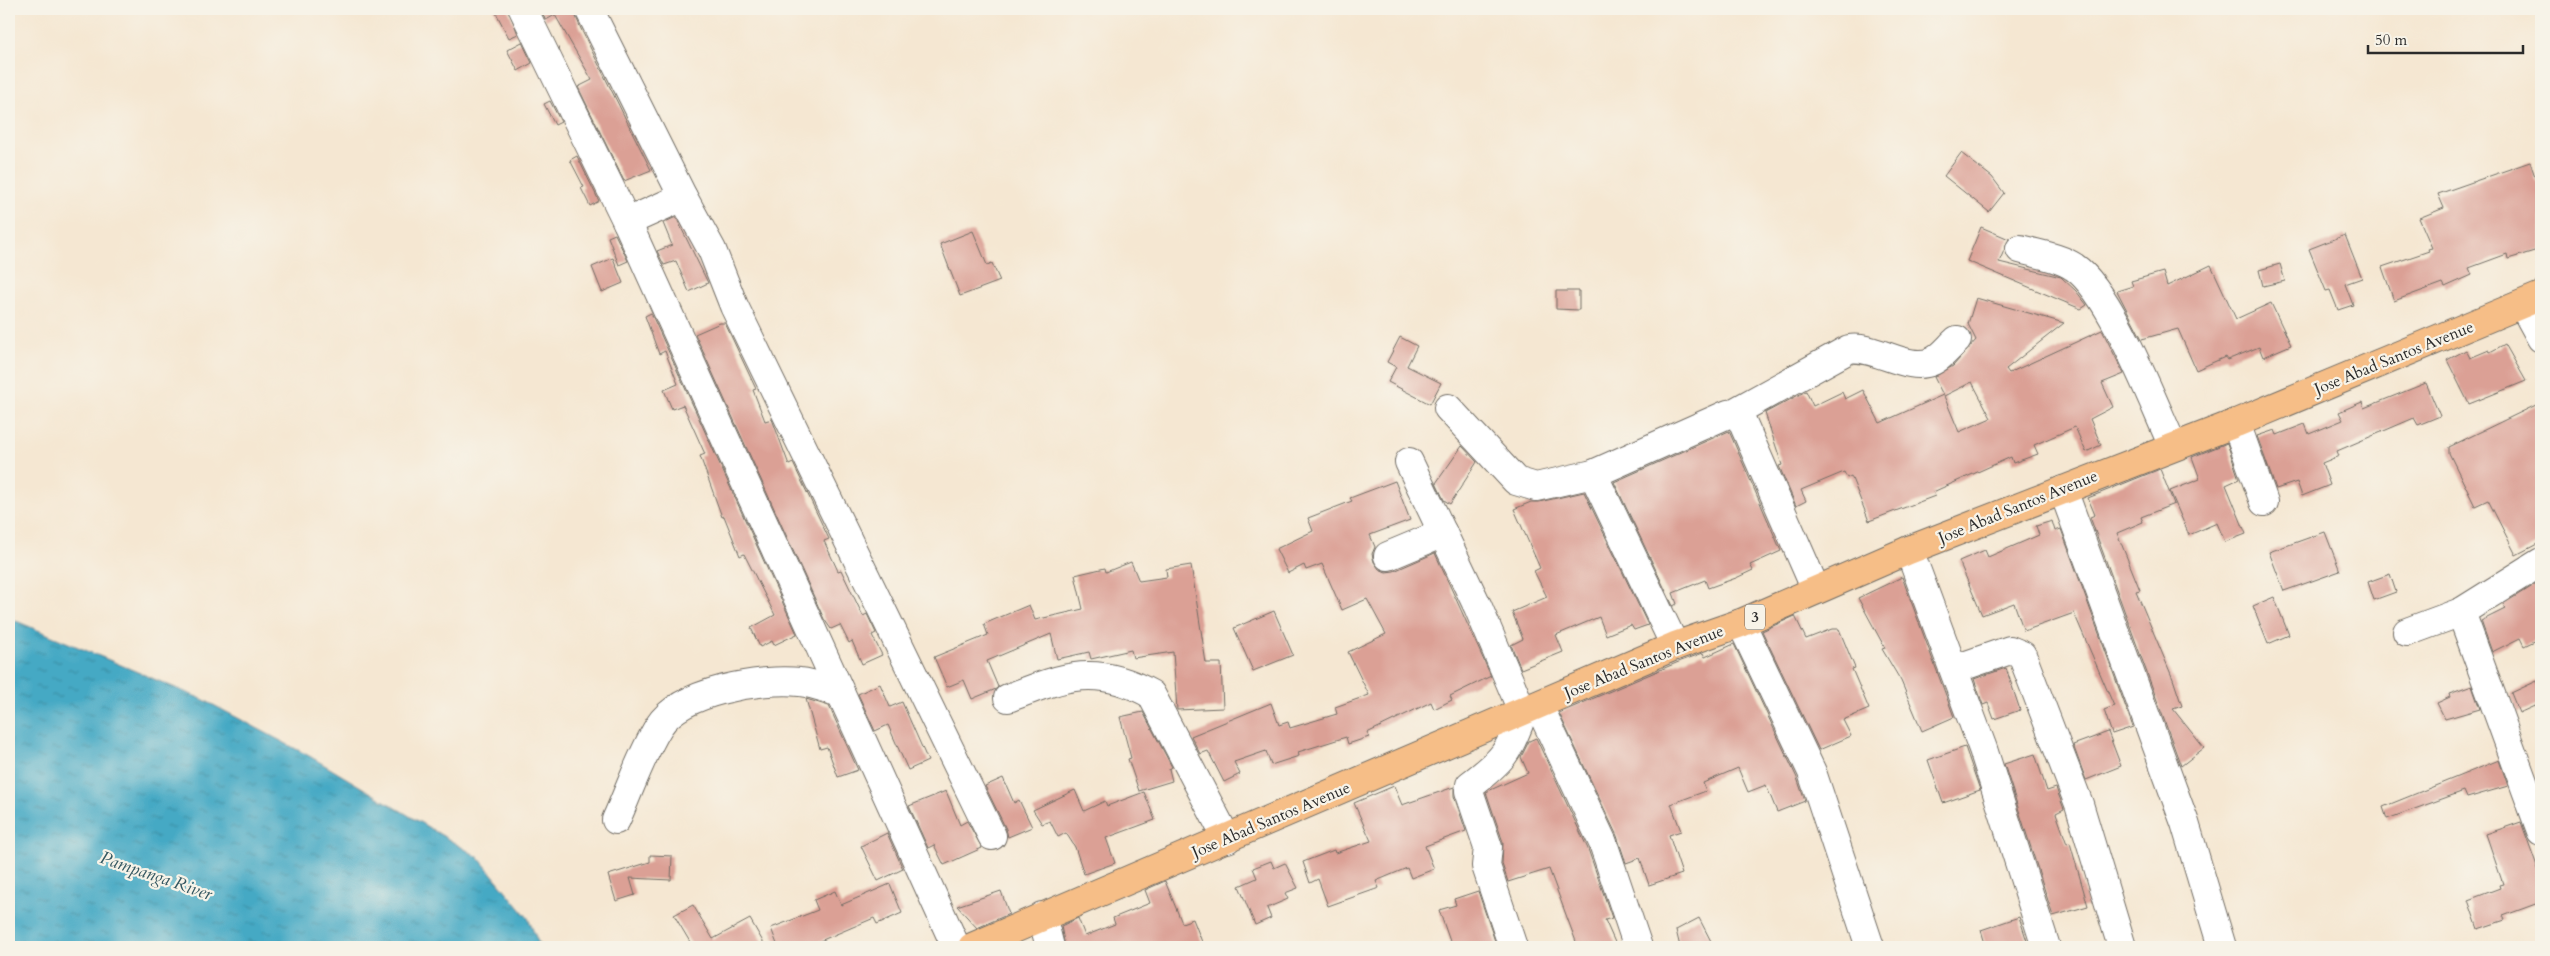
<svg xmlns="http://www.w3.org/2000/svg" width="2550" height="956" viewBox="0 0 2550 956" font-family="Cardo,serif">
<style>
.water{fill:url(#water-ripples);stroke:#386a78}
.building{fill:#dba095;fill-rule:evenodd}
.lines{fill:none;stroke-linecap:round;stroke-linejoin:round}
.minor-casing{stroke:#726d65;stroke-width:30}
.highway-casing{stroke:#726d65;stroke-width:30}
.minor{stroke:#fff;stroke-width:28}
.highway{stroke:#f6be87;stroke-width:28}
.labels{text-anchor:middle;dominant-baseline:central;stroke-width:4.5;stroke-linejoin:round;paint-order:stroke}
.shield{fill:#f7f3e8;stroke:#686764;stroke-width:1}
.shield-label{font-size:15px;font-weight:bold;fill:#2b2b2b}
.street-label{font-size:16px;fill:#2b2b2b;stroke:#f7f3e8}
.water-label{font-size:18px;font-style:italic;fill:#345761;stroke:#f7f3e8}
</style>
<defs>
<pattern id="water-ripples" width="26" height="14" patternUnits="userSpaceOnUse" patternTransform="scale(1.25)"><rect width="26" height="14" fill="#45a9c4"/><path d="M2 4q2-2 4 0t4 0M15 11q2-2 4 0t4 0" fill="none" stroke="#3a8a9f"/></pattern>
</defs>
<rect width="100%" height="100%" fill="#f7f3e8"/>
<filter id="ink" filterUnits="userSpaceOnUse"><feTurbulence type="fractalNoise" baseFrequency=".02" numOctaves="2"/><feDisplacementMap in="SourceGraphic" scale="10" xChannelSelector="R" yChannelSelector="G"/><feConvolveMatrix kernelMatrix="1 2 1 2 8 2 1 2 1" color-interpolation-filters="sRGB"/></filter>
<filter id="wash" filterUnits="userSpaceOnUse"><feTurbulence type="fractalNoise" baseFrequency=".0096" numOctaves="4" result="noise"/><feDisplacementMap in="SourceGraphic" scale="20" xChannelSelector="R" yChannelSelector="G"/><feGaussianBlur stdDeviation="1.12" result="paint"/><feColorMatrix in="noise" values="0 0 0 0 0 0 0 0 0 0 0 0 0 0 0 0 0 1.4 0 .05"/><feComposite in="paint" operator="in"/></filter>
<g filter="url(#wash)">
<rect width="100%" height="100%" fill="#f5e7d2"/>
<polygon class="water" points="9,618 204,700 311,757 478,857 528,918 540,947 9,947"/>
<g id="blocks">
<g class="building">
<polygon points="494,9 508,9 518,34 509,38"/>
<polygon points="540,9 573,9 581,29 651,170 624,181 578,87 592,80 555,15 546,20"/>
<polygon points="522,42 532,63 518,71 507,50"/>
<polygon points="550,101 561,122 555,125 544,104"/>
<polygon points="1961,153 1992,177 2004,193 1989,212 1944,176"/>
<polygon points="577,156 599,201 590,206 581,188 584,187 570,160"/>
<polygon points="2530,162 2541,194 2541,249 2508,259 2507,254 2469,268 2472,275 2445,287 2443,283 2394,301 2382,267 2429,251 2428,249 2432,248 2419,218 2444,208 2438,194"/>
<polygon points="676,217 708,283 689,292 676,261 664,265 657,251 672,245 663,223"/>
<polygon points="1981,227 2009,239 1999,262 2061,277 2076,291 2087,305 2081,309 1967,261"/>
<polygon points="973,231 987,265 992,263 1000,281 960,296 940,244"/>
<polygon points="615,234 628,261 619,265 608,237"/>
<polygon points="2345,235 2362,278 2345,284 2353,305 2338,310 2330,290 2326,291 2309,249"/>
<polygon points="613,258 623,283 602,292 592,267"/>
<polygon points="2280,264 2285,281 2263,286 2259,270"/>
<polygon points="2211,265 2236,319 2271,303 2291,345 2263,357 2259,347 2227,360 2225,357 2196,370 2178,329 2142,339 2117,291 2133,286 2131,281 2163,272 2167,286"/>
<polygon points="1556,291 1579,291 1579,310 1556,309"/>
<path d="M1976 298 2064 323 2006 369 2009 373 2102 330 2124 374 2102 383 2113 407 2090 419 2101 445 2086 452 2075 427 2034 445 2038 454 2013 463 2011 457 1933 492 1935 496 1869 521 1851 476 1847 478 1844 472 1801 490 1806 501 1796 506 1779 466 1782 465 1765 413 1806 391 1813 406 1842 392 1845 399 1863 390 1880 423 1943 395 1934 377 1953 366 1976 340 1968 324ZM1972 382 1991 418 1959 432 1944 396Z"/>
<polygon points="651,313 797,634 774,645 772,641 760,647 751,628 775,615 744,554 740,556 724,516 722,517 700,456 705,454 683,405 672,409 664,390 678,384 665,351 659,354 645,316"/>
<polygon points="720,323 725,323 756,389 753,390 765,421 772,419 789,465 793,463 829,539 824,541 838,571 841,570 863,616 867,614 876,633 872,635 882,655 862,664 852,641 849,643 840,625 831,629 824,619 695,334"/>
<polygon points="1400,337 1417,346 1407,366 1441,383 1430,404 1388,382 1396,367 1387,362"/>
<polygon points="2505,344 2526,381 2469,404 2447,360 2466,350 2470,358 2489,350 2490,352"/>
<polygon points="2426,383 2440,416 2418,425 2414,418 2337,451 2339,456 2322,463 2330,485 2302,496 2297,482 2276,489 2257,436 2275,430 2277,435 2305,424 2309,434 2343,420 2339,412 2362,402 2364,408"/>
<polygon points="2536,405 2541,415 2541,542 2516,555 2488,500 2475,506 2449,453 2449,447"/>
<polygon points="1729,431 1781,551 1750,565 1753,570 1736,578 1708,588 1705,580 1673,593 1677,604 1673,606 1614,482"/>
<polygon points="2227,443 2239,479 2226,485 2246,534 2225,542 2217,523 2189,535 2170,491 2200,479 2192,457"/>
<polygon points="1462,446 1477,462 1450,504 1444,500 1436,483"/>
<polygon points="2160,469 2174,504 2141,517 2143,522 2117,533 2140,590 2136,591 2173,679 2182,706 2173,709 2204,748 2181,766 2090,517 2095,515 2088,498"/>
<polygon points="1395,481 1410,520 1370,535 1375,547 1372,554 1374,562 1379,569 1386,572 1394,571 1435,553 1491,676 1450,696 1452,700 1434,709 1431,702 1367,733 1369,737 1348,744 1346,737 1298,752 1299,756 1271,765 1266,751 1234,762 1240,774 1224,782 1208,751 1200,754 1191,736 1271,703 1279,725 1288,722 1290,728 1337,714 1335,707 1369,695 1348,652 1386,634 1367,599 1342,610 1322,564 1306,570 1304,565 1288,573 1276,549 1313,531 1308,518 1352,501 1350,498"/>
<polygon points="1584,492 1648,625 1634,630 1631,625 1606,635 1599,617 1556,635 1563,652 1521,669 1511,645 1523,639 1512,612 1547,597 1534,571 1540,568 1514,509 1531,502 1539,502"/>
<polygon points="2052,521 2055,531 2061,529 2133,727 2112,734 2104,710 2114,706 2074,613 2024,631 2014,603 1982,615 1959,561 1985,550 1988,557 2039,535 2036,526"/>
<polygon points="2325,532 2340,571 2284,591 2269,552"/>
<polygon points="1131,562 1139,581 1167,577 1166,569 1191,565 1206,663 1221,663 1223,708 1177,710 1173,652 1133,658 1131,650 1091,659 1089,652 1057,659 1051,634 987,661 998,687 996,689 972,699 964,680 947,687 934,657 988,635 984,624 1029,605 1035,620 1083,609 1075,575 1105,568 1106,572"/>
<polygon points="2390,574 2396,592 2374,600 2368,582"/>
<polygon points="1902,577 1954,717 1922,731 1901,681 1882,649 1885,648 1858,598"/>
<polygon points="2538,582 2541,589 2541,638 2524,646 2520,638 2492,652 2481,621 2505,609 2503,604"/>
<polygon points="2274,597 2289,635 2268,644 2253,606"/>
<polygon points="1274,611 1293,655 1253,671 1234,628"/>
<polygon points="1795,616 1806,639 1832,629 1839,629 1855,668 1852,669 1869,709 1843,720 1851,736 1819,750 1762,631"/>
<polygon points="1734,644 1797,778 1805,801 1777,812 1766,785 1748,792 1738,768 1703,783 1706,791 1671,804 1681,831 1669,835 1682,874 1649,885 1640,858 1626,863 1617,836 1559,713 1681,661 1703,653 1705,657"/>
<polygon points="2006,668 2020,710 1994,719 1988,703 1983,705 1974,679"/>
<polygon points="2537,681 2541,690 2541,703 2519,713 2511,693"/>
<polygon points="880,684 890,707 902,702 928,761 908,770 888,725 875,731 858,694"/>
<polygon points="2472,686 2480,709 2445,719 2437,703 2450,697 2449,694"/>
<polygon points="806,699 829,706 858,770 838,777 827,747 820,749"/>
<polygon points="1143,712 1172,767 1169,769 1172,781 1139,791 1128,759 1131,758 1120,717"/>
<polygon points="2108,732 2121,766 2086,780 2073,745"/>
<polygon points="1536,738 1588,849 1612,918 1605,920 1617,947 1578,947 1549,869 1508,882 1502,864 1503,842 1486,792 1528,773 1521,757 1529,741"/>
<polygon points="1965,747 1980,790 1943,803 1928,760"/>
<polygon points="2035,754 2047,791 2056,788 2064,809 2056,813 2067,844 2070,843 2088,906 2053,916 2004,764"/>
<polygon points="2499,760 2508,786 2467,798 2464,791 2387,819 2383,807"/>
<polygon points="1003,778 1014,803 1019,800 1032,827 1008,837 1006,829 985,786"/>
<polygon points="1394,786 1402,805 1454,787 1454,796 1466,831 1425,846 1434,869 1411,878 1407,868 1376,881 1379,888 1328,906 1318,879 1310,883 1303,862 1334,850 1335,853 1371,841 1354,803"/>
<polygon points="1075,790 1084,811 1105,801 1107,806 1144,792 1155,820 1106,838 1115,863 1084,874 1075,847 1066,833 1058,837 1050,821 1042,824 1033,810"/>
<polygon points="946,791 960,825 967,821 982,848 944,865 934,845 928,848 909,806"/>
<polygon points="2521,822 2541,877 2541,902 2503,916 2505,920 2478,929 2468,900 2500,888 2499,885 2503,884 2486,834"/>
<polygon points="887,833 903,869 878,881 861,846"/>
<polygon points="650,855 672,856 671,880 630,878 635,895 616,901 608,875 650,862"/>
<polygon points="1271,861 1274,868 1285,863 1298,888 1285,893 1288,899 1267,908 1271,918 1255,925 1239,886 1257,878 1253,868"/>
<polygon points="1165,881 1182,923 1193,919 1204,947 1065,947 1061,926 1078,918 1085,936 1115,924 1113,918 1150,903 1145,890"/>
<polygon points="890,884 902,913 877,924 874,918 806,947 778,947 771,928 818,910 814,900 835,891 841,905"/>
<polygon points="1001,891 1009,914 977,928 957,906"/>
<polygon points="1478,891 1497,947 1452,947 1439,910 1456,905 1454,899"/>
<polygon points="693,905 713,939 750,919 766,947 693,947 674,915"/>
<polygon points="2019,917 2029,947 1986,947 1981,930"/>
<polygon points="1699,918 1714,947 1680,947 1676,930"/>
</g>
</g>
</g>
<g filter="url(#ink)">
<use href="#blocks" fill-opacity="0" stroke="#726d65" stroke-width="1"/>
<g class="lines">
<defs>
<g id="minor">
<polyline points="523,9 627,222 956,947"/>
<polyline points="589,9 683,197 627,222"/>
<polyline points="683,197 712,250 734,306 992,836"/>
<path d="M2020 249C2037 254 2060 257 2074 267 2111 292 2153 403 2173 446"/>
<polyline points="2523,305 2541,338"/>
<polyline points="1448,408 1516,481 1536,487 1593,474 1728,414 1737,414 1742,421 1816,590"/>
<path d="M1733 413 1849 349C1876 345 1908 373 1933 361 1942 357 1950 346 1957 340"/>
<polyline points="2236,423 2264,502"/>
<path d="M1409 462 1478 607 1523 713C1509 753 1503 760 1470 785L1469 791 1488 847 1486 866 1513 947"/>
<polyline points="1593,474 1675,646"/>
<polyline points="2063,490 2185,823 2222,947"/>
<polyline points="1909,550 1983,749 2046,947"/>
<polyline points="1388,556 1443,533"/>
<polyline points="2461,612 2541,831"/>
<polyline points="1741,623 1812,772 1870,947"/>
<polyline points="2407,632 2461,612 2541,562"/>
<polyline points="1955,669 2010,650 2022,655 2079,804 2122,947"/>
<path d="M1008 698C1063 677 1095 663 1151 694L1227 839"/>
<polyline points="1539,706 1603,843 1638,947"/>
<path d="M616 820C630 789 641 755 659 726 681 691 761 678 800 682 813 683 827 689 840 693"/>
<polyline points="1042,916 1050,947"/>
</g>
<polyline id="highway" points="972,947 1675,646 1741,623 1909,550 2236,423 2541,296"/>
</defs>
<use href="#minor" class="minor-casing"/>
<use href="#highway" class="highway-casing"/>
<use href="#minor" class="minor"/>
<use href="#highway" class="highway"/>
</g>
</g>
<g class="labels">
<rect class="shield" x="1745" y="604.5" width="20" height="25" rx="4"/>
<g class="shield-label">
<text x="1755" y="617">3</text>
</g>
<g class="street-label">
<text transform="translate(2394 358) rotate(-22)">Jose Abad Santos Avenue</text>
<text transform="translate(2018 507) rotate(-22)">Jose Abad Santos Avenue</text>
<text transform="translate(1644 662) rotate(-22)">Jose Abad Santos Avenue</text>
<text transform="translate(1271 820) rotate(-23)">Jose Abad Santos Avenue</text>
</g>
<g class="water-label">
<text transform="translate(156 876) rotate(19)">Pampanga River</text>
</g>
</g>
<rect width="2550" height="956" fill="none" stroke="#f7f3e8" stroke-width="30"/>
<path d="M2368 45v8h155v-8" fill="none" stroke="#2b2b2b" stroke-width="2.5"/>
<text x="2375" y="45" font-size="15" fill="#2b2b2b" stroke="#f7f3e8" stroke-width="4" paint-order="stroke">50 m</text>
</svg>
